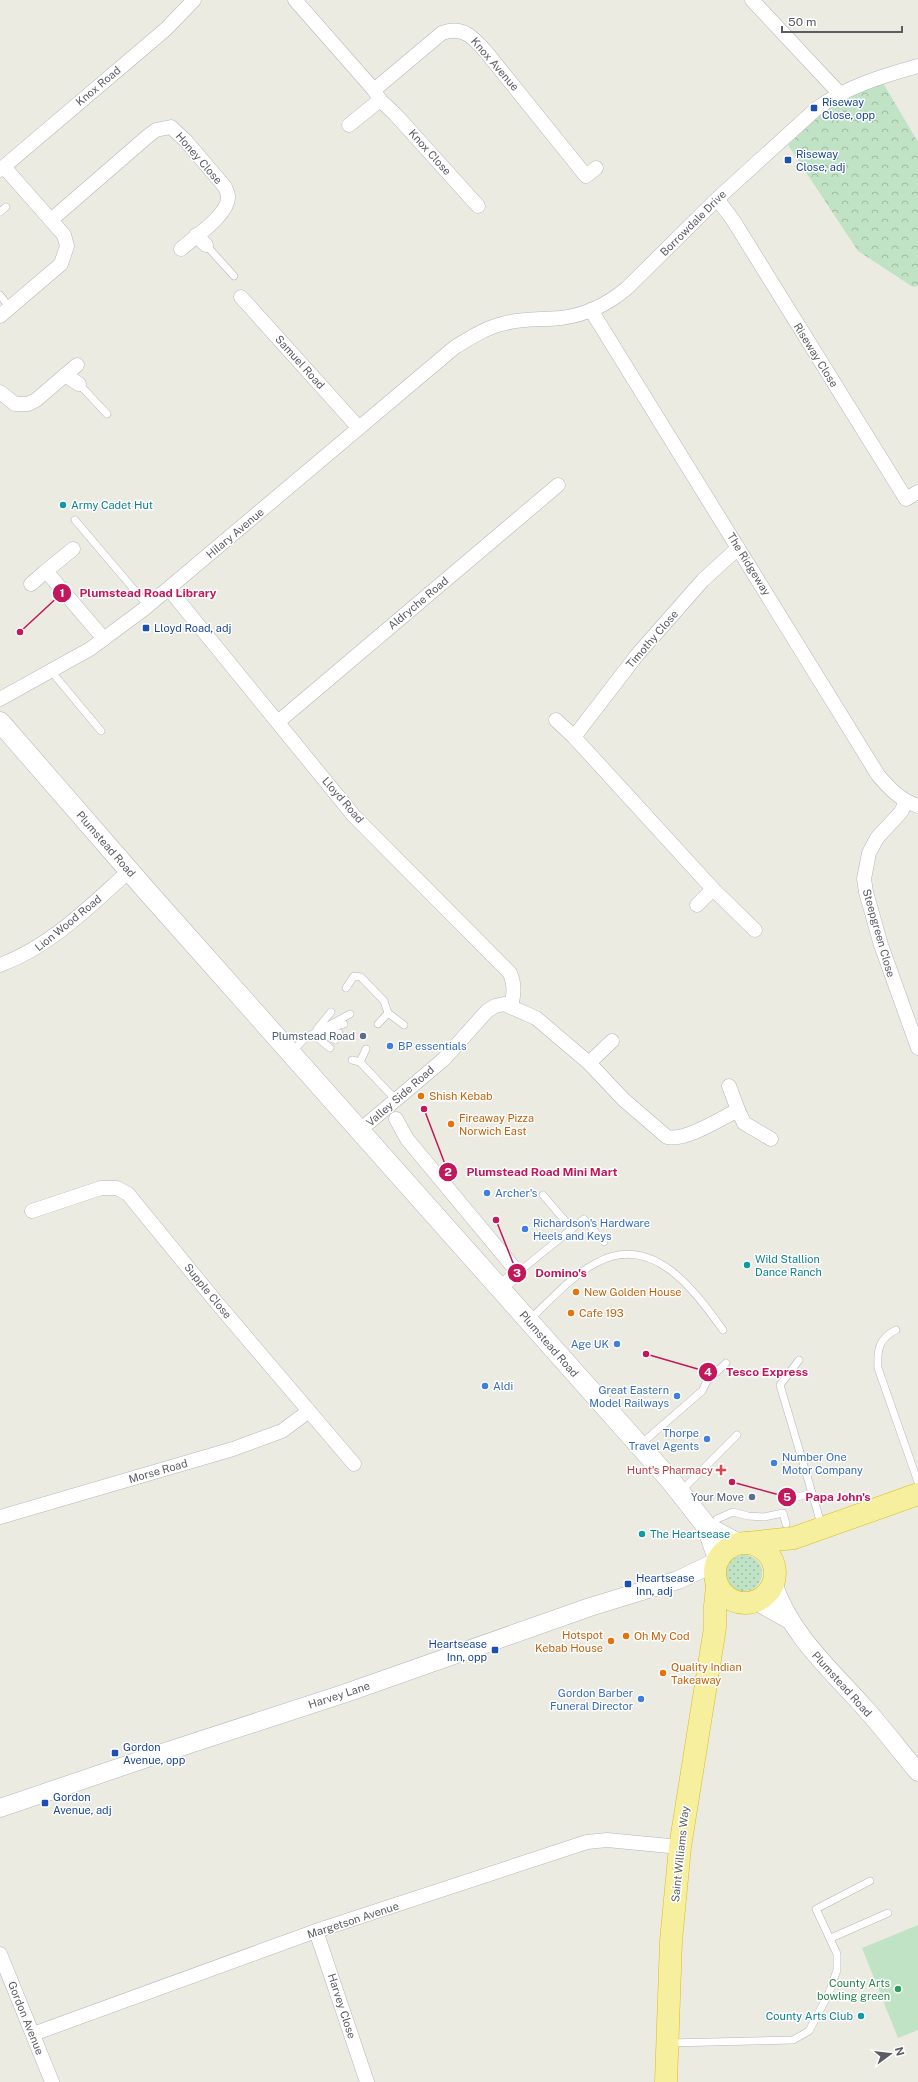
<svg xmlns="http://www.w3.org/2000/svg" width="918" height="2082" viewBox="0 0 918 2082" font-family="'Public Sans',sans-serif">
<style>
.grass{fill:url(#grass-dots)}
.park{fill:url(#park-crowns)}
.garden{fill:#c0e2c5}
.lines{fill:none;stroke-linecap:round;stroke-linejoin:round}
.service-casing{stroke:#b4b6bb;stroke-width:8}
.minor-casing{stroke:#b4b6bb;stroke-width:15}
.tertiary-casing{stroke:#b4b6bb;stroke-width:19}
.secondary-casing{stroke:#b6b7bd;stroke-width:21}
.trunk-casing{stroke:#dcbb12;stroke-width:23}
.service{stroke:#fff;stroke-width:7}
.minor{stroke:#fff;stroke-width:14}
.tertiary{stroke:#fff;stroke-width:18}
.secondary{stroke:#fff;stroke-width:20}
.trunk{stroke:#f6f09e;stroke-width:22}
.transit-dot{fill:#1a4fb4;stroke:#fff;stroke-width:1.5}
.culture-dot{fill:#0f9aa8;stroke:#fff;stroke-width:1.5}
.service-dot{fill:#5c6f8a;stroke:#fff;stroke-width:1.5}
.shop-dot{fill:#3f7fe0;stroke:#fff;stroke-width:1.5}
.food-dot{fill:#e8710a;stroke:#fff;stroke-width:1.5}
.health-dot{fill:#e0444e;stroke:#fff;stroke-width:1.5}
.leisure-dot{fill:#2e9e5b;stroke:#fff;stroke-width:1.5}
.labels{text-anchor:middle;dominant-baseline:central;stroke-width:3;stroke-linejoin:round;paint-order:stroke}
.street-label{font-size:11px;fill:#5a5c62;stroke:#fff}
.transit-label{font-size:11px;fill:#164399;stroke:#fff;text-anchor:start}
.culture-label{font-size:11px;fill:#0d838f;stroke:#fff;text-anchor:start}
.service-label{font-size:11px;fill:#4e5e75;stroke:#fff;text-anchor:end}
.shop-label{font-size:11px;fill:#366cbe;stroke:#fff;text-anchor:start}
.food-label{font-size:11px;fill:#c56008;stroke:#fff;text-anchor:start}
.health-label{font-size:11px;fill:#be3a42;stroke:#fff;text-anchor:end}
.leisure-label{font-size:11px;fill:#27864d;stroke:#fff;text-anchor:end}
.leader{fill:none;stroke:#c2185b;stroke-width:1.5}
.callout-dot{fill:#c2185b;stroke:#fff;stroke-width:1.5}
.mark-label{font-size:12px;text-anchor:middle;font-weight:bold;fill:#fff}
.callout-label{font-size:12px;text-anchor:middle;font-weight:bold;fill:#c2185b;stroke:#fff;stroke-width:3;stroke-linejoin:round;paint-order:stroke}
</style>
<defs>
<pattern id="grass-dots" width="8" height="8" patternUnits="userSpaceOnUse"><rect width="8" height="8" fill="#c0e2c5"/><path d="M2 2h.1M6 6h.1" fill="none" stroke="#9fbaa3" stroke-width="1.8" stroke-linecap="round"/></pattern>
<pattern id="park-crowns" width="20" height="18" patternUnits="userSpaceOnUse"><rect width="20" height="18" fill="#c0e2c5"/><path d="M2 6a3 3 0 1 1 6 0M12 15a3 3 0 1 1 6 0" fill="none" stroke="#9fbaa3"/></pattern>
</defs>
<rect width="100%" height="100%" fill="#ecebe2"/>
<circle class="grass" cx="744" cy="1573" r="18"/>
<polygon class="park" points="880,78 918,142 918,286 913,287 858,251 788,145 835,101"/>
<polygon class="garden" points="918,1925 918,2030 898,2038 862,1948"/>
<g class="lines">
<defs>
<g id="service">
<polyline points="0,212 6,207"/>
<polyline points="206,245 234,276"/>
<polyline points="0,295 9,307"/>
<polyline points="79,384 107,414"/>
<polyline points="75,520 148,606"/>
<polyline points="51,671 101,731"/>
<polyline points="346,988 354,976 361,977 384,1001 388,1013"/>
<polyline points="378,1024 388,1013 404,1025"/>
<polyline points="317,1029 331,1012"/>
<polyline points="325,1030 344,1024"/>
<polyline points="325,1032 339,1033"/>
<polyline points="313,1034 350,1014"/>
<polyline points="319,1035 326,1035 335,1040"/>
<polyline points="292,1052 305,1038 313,1034 330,1048"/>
<polyline points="352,1060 360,1062 395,1099"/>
<polyline points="360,1062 366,1049"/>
<polyline points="543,1195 572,1229"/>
<polyline points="515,1275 584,1219 604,1242"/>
<path d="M529 1320C550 1301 571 1276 596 1263 653 1232 694 1290 723 1330"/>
<path d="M896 1330C879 1338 877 1350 878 1368L918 1482"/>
<polyline points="799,1360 780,1385 812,1493"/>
<polyline points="641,1444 702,1391 707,1381 726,1363"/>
<polyline points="680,1492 737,1435"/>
<polyline points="786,1500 812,1493 822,1527"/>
<polyline points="717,1519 733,1512 748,1516 764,1517 783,1513 786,1524"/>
<polyline points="831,1938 888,1913"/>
<polyline points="669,2043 793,2040 809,2031 829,1993 837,1970 837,1954 816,1909 870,1881"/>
</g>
<g id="minor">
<polyline points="295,0 374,90 380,100 395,114 478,206"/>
<polyline points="752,0 840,94"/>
<path d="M374 90 442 33C463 25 474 38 487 53L586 176 596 168"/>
<polyline points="349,125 380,100"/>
<polyline points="0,170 166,29 194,0"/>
<polyline points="717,199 733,220 906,499 918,492"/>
<path d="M51 220 148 136 156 130 171 127 186 141 225 187C226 190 228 193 228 196 230 214 193 238 181 249"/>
<polyline points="196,235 206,245"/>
<polyline points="241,297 359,428"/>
<path d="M591 310 878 775C890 789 900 800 918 806"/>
<polyline points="0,316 61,264 67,246 64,235 4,167"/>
<polyline points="65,375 79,384"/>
<polyline points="0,392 15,404 28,404 36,400 77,365"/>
<polyline points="738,548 703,580 637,655 574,737 713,889 755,930"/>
<polyline points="46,571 73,549"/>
<polyline points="31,584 46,571 104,639"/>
<path d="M169 589 354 816 510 973C515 985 514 994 511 1006"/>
<path d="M0 699 90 649 144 609 455 347C470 338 485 328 502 324 521 318 541 320 561 318 586 315 608 304 627 288L717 199 816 109C846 87 882 76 918 66"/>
<polyline points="556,720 574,737"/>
<polyline points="278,722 558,485"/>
<polyline points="906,802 901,812 877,838 869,853 864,879 866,892 881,945 918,1048"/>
<polyline points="697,905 713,889"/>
<path d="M0 965C51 946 89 907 129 871"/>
<polyline points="589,1063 612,1041"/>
<polyline points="738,1110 744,1123 771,1139"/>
<polyline points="396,1119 407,1139 515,1269 515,1275 499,1289"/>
<path d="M360 1130 444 1059 487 1011 495 1006 504 1004 536 1018 589 1063 624 1100 667 1137C686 1141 720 1119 738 1110L729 1086"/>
<polyline points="32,1211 101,1188 117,1188 128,1194 217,1303 354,1464"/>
<polyline points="0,1517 233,1449 282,1431 309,1411"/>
<polyline points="316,1931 367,2082"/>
<polyline points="0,1954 52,2082"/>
<polyline points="33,2034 316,1931 587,1842 607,1840 680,1847"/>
</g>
<g id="tertiary">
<path d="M773 1583C790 1634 829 1668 864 1707 883 1728 900 1751 918 1772"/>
<polyline points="756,1601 788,1619"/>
<polyline points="0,1808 159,1754 346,1693 590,1607 678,1580 716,1562"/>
</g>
<g id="secondary">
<polyline points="0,722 146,890 671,1481 707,1527 739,1544"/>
<polyline points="707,1527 718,1559"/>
</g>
<g id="trunk">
<polyline points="747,1543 794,1538 918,1494"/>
<circle cx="745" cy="1573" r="30"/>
<polyline points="666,2082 671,1941 680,1847 715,1628 715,1606 717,1587"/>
</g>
</defs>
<use href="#service" class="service-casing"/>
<use href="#minor" class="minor-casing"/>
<use href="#tertiary" class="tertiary-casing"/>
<use href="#secondary" class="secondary-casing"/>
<use href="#trunk" class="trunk-casing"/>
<use href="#service" class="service"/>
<use href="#minor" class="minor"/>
<use href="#tertiary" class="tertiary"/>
<use href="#secondary" class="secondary"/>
<use href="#trunk" class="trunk"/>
</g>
<g class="transit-dot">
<rect x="810" y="104" width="8" height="8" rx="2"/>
<rect x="784" y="156" width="8" height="8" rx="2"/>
<rect x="142" y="624" width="8" height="8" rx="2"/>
<rect x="624" y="1580" width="8" height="8" rx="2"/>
<rect x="491" y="1646" width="8" height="8" rx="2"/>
<rect x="111" y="1749" width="8" height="8" rx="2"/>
<rect x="41" y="1799" width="8" height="8" rx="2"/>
</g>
<g class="culture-dot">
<circle cx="63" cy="505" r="4"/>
<circle cx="747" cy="1265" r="4"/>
<circle cx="642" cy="1534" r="4"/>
<circle cx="861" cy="2016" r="4"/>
</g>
<g class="service-dot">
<circle cx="363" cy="1036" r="4"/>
<circle cx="752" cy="1497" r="4"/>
</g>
<g class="shop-dot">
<circle cx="390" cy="1046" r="4"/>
<circle cx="487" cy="1193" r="4"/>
<circle cx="525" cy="1229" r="4"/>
<circle cx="617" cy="1344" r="4"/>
<circle cx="485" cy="1386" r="4"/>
<circle cx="677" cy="1396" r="4"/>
<circle cx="707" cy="1439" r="4"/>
<circle cx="774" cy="1463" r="4"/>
<circle cx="641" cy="1699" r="4"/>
</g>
<g class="food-dot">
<circle cx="421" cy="1096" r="4"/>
<circle cx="451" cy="1124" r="4"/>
<circle cx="576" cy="1292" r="4"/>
<circle cx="571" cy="1313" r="4"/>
<circle cx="626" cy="1636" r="4"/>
<circle cx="611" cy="1641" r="4"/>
<circle cx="663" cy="1673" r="4"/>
</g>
<path class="health-dot" d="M719 1464h4v4h4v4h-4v4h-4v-4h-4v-4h4z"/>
<circle class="leisure-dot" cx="898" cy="1989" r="4"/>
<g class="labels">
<g class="street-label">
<text transform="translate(495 64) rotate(49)">Knox Avenue</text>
<text transform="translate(98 86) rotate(-40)">Knox Road</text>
<text transform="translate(430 152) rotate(48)">Knox Close</text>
<text transform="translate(199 158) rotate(49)">Honey Close</text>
<text transform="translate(693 223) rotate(-45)">Borrowdale Drive</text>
<text transform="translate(816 355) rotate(58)">Riseway Close</text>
<text transform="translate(300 362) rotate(48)">Samuel Road</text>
<text transform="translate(235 533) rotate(-40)">Hilary Avenue</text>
<text transform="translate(749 564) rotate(58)">The Ridgeway</text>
<text transform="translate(418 603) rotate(-40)">Aldryche Road</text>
<text transform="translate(652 639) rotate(-49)">Timothy Close</text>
<text transform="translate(343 800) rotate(49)">Lloyd Road</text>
<text transform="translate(106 844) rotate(49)">Plumstead Road</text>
<text transform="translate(68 923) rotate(-39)">Lion Wood Road</text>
<text transform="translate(879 933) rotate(74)">Steepgreen Close</text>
<text transform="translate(400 1096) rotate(-41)">Valley Side Road</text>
<text transform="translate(208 1291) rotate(51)">Supple Close</text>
<text transform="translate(549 1344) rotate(49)">Plumstead Road</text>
<text transform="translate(158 1471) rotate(-16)">Morse Road</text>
<text transform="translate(842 1684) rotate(48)">Plumstead Road</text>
<text transform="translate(339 1695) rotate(-18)">Harvey Lane</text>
<text transform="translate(680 1854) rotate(-84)">Saint Williams Way</text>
<text transform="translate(353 1920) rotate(-18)">Margetson Avenue</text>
<text transform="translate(342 2006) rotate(72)">Harvey Close</text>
<text transform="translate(26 2018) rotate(68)">Gordon Avenue</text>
</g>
<g class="transit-label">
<text x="822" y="102">Riseway<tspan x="822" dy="13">Close, opp</tspan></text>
<text x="796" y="154">Riseway<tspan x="796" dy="13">Close, adj</tspan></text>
<text x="154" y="628">Lloyd Road, adj</text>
<text x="636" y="1578">Heartsease<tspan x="636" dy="13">Inn, adj</tspan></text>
<text x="487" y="1644" text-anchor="end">Heartsease<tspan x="487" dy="13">Inn, opp</tspan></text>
<text x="123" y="1747">Gordon<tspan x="123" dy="13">Avenue, opp</tspan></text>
<text x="53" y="1797">Gordon<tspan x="53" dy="13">Avenue, adj</tspan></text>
</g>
<g class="culture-label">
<text x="71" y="505">Army Cadet Hut</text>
<text x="755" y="1259">Wild Stallion<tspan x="755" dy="13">Dance Ranch</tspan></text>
<text x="650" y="1534">The Heartsease</text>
<text x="853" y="2016" text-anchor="end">County Arts Club</text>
</g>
<g class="service-label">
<text x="355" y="1036">Plumstead Road</text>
<text x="744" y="1497">Your Move</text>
</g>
<g class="shop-label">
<text x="398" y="1046">BP essentials</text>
<text x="495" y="1193">Archer's</text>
<text x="533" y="1223">Richardson's Hardware<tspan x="533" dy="13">Heels and Keys</tspan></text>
<text x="609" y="1344" text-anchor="end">Age UK</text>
<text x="493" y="1386">Aldi</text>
<text x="669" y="1390" text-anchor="end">Great Eastern<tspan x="669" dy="13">Model Railways</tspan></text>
<text x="699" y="1433" text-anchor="end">Thorpe<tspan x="699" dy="13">Travel Agents</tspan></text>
<text x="782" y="1457">Number One<tspan x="782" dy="13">Motor Company</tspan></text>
<text x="633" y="1693" text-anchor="end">Gordon Barber<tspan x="633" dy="13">Funeral Director</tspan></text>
</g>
<g class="food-label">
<text x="429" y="1096">Shish Kebab</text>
<text x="459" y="1118">Fireaway Pizza<tspan x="459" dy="13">Norwich East</tspan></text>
<text x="584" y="1292">New Golden House</text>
<text x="579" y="1313">Cafe 193</text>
<text x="603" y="1635" text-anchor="end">Hotspot<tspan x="603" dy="13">Kebab House</tspan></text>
<text x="634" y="1636">Oh My Cod</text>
<text x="671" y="1667">Quality Indian<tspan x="671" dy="13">Takeaway</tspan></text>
</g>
<g class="health-label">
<text x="713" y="1470">Hunt's Pharmacy</text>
</g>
<g class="leisure-label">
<text x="890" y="1983">County Arts<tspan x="890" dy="13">bowling green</tspan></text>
</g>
</g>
<path class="leader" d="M20 632L62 593M424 1109L448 1172M496 1220L517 1273M646 1354L708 1372M732 1482L787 1497"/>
<g class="callout-dot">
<circle cx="20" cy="632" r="4"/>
<circle cx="424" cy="1109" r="4"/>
<circle cx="496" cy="1220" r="4"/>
<circle cx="646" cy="1354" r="4"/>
<circle cx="732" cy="1482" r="4"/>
<circle cx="62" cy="593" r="10"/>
<circle cx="448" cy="1172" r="10"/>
<circle cx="517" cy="1273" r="10"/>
<circle cx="708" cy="1372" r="10"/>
<circle cx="787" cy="1497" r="10"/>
</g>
<g class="mark-label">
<text x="62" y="597">1</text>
<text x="448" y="1176">2</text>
<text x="517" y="1277">3</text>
<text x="708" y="1376">4</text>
<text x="787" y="1501">5</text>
</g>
<g class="callout-label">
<text x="148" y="597">Plumstead Road Library</text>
<text x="542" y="1176">Plumstead Road Mini Mart</text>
<text x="561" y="1277">Domino's</text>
<text x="767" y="1376">Tesco Express</text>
<text x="838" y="1501">Papa John's</text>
</g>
<g transform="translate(890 2054) rotate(75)" stroke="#ffffff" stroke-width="3" paint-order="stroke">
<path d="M0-3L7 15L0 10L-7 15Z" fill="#5a5c62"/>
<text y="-6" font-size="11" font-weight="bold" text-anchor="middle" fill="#5a5c62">N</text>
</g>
<path d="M782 26v6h120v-6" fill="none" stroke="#5a5c62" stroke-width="2"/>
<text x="788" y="26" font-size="12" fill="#5a5c62" stroke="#ffffff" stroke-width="3" paint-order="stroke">50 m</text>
</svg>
